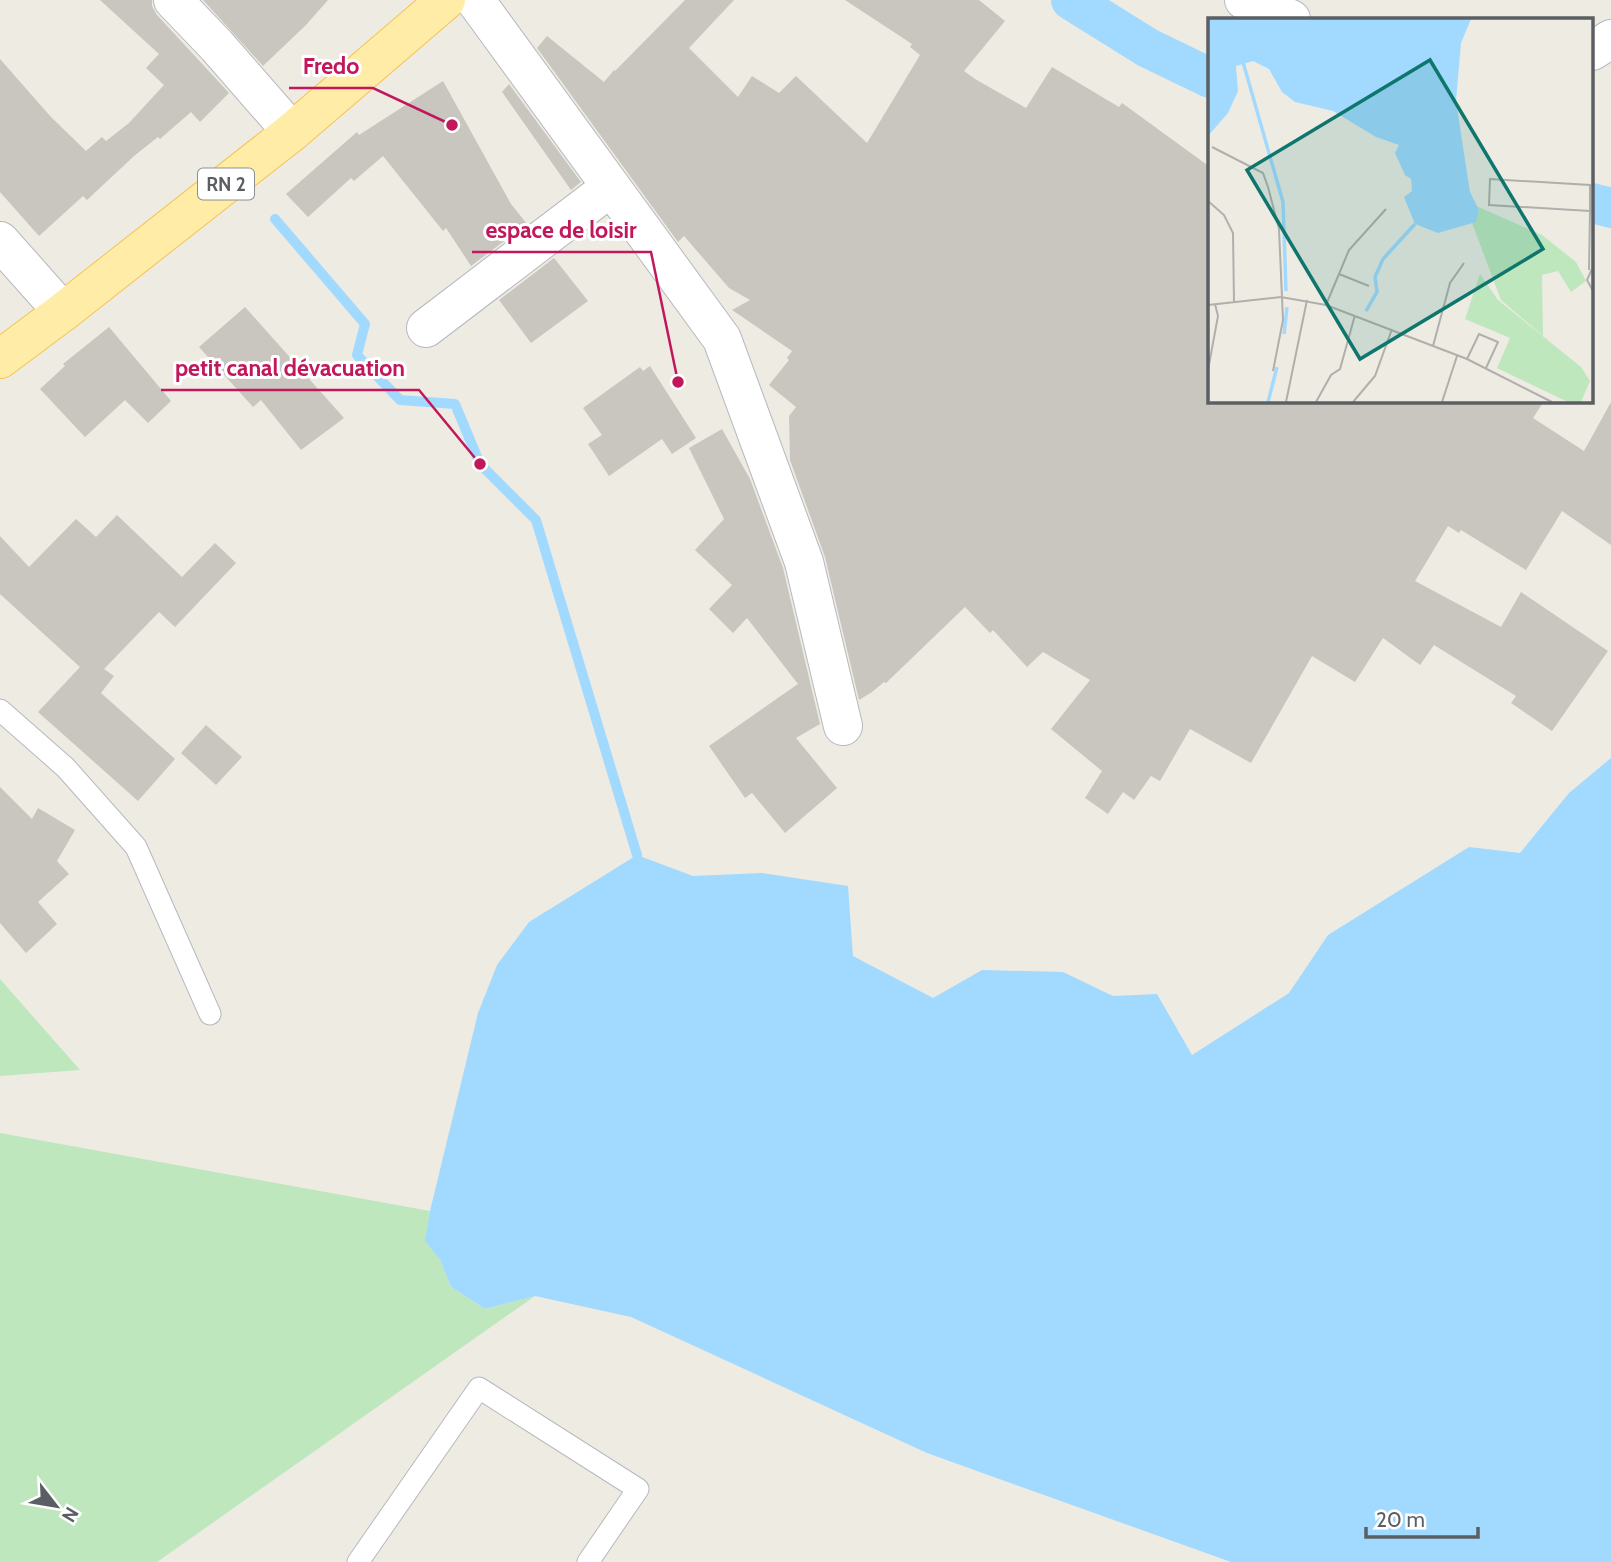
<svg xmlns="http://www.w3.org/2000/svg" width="1611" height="1562" viewBox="0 0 1611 1562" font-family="Cabin,sans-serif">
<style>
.green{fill:#bfe7be}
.water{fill:#a2daff}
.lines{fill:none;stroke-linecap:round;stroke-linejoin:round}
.stream{stroke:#a2daff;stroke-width:10}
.canal{stroke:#a2daff;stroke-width:40}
.building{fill:#c9c6c0}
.service-casing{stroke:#b5b9be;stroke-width:23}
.minor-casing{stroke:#b5b9be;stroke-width:40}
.primary-casing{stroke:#f6c354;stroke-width:40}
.service{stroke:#fff;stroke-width:21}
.minor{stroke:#fff;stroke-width:38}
.primary{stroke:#ffeda7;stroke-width:38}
.labels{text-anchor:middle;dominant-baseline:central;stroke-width:6;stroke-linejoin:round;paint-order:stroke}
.shield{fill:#fff;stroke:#8c8f92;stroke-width:2}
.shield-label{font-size:19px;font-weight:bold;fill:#5b5f64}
.inset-river{fill:none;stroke:#a2daff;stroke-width:3.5}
.inset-road{fill:none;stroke:#afafac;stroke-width:2}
.view{fill:#0f766e;fill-opacity:0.15;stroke:#0f766e;stroke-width:3.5}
.inset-edge{fill:none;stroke:#5b5f64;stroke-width:3.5}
.leader{fill:none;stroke:#c2185b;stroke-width:2.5}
.callout-dot{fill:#c2185b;stroke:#fff;stroke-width:2.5}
.callout-label{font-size:23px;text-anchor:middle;font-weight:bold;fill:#c2185b;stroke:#fff;stroke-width:6;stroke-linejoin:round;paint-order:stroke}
</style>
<rect width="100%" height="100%" fill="#eeebe3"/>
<g class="green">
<polygon points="0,979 80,1070 0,1076"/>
<polygon points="0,1133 430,1211 426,1241 440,1260 451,1287 485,1309 535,1296 157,1562 0,1562"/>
</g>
<polygon class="water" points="1611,758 1611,1562 1231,1562 927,1453 631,1317 535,1296 485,1309 451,1287 440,1260 425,1241 430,1211 478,1013 497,965 529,922 637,855 693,876 762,873 848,886 853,956 933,998 982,970 1063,972 1113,996 1157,994 1192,1055 1289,993 1328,935 1469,847 1520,853 1569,793"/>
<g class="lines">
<polyline class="stream" points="275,219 365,324 357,355 400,400 455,404 480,464 536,520 637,855"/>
<g class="canal">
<polyline points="1071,0 1148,48 1210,78"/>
<polyline points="1592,203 1611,208"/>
</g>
</g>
<g class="building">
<polygon points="100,0 152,0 152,6 157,15 229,93 200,122 191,112 160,139 158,137 134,156 87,200 83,196 39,236 0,192 0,59 51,117 86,151 102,137 106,141 129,123 164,85 146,68 159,54"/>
<polygon points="203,0 328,0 306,25 263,66"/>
<polygon points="685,0 734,0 689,48 738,97 752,76 779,93 796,76 867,143 920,55 910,47 912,44 845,0 979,0 1005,21 964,71 975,79 1026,108 1052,67 1119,107 1122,103 1210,167 1210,401 1544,401 1533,418 1584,451 1611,402 1611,545 1562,511 1526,570 1461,530 1459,533 1448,526 1415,581 1501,627 1521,592 1608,651 1552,731 1511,703 1516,696 1434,645 1420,665 1383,638 1355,682 1312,656 1251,763 1190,729 1160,781 1151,776 1134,800 1123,792 1108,814 1085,798 1102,771 1051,729 1090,680 1043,652 1027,667 993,630 990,633 965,607 886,683 884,682 872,692 859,700 825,557 790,460 789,416 796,407 769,385 789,360 787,358 792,351 732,310 750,300 729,288 684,236 678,242 537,48 547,36 604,82 614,70 615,71"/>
<polygon points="443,81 511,204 527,224 471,266 446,228 443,231 383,156 354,181 351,178 308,217 286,194 357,132 359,135"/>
<polygon points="509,84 581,182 571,190 502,92"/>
<polygon points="554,258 588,301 531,343 499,300"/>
<polygon points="245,307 344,418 301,450 261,400 253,407 199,347"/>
<polygon points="109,327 171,401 148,423 125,400 85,437 40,389 65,366 63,364"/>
<polygon points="650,366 696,438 672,454 662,439 609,476 588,444 602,435 583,408 640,367 643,371"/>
<polygon points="722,429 750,479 783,568 820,724 796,738 837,788 785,833 752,793 745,798 709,746 798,684 747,618 733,633 709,609 732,585 695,550 724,519 689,448"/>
<polygon points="117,515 182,577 215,543 236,563 175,627 159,612 104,669 114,676 101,693 175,759 138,801 38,712 80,667 0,594 0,536 29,567 76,519 96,537"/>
<polygon points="206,725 242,757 216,785 181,753"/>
<polygon points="0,787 32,819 38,808 75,830 57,861 69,874 38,902 57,924 26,953 0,923"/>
</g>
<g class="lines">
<defs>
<g id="service">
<polyline points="0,710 66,768 136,847 210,1014"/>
<polyline points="358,1562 479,1388 638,1489 588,1562"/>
</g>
<g id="minor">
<polyline points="173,0 217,46 292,132"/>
<polyline points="475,0 722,339 804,562 843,726"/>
<polyline points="1244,0 1291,19"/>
<polyline points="1592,51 1611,39"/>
<polyline points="0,241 63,312"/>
<polyline points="426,328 611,187"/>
</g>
<polyline id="primary" points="0,359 63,312 292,132 446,0"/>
</defs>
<use href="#service" class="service-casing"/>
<use href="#minor" class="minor-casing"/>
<use href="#primary" class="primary-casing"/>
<use href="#service" class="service"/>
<use href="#minor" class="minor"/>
<use href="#primary" class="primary"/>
</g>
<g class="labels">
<rect class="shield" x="198" y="168.5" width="56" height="31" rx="5"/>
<g class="shield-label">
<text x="226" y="184">RN 2</text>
</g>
</g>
<g transform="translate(1208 18)">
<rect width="385" height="385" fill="#eeebe3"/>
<path d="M266 187 334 217 368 244 378 263 363 274 350 253 334 257 335 318 293 282 264 205 271 192ZM272 256 290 282 373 349 382 363 373 384H360L289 350 302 320 257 301Z" fill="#bfe7be"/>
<path d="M0 1H263L253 25 248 83 262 174 271 192 268 204 230 215 207 206 196 179 204 173 203 161 197 157 187 135 191 127 168 119 125 93 87 84 74 74 61 51 45 43 28 48 30 73 20 95 0 118Z" fill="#a2daff"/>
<path class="inset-river" d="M35 44 75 184 78 273M158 293 169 274 167 259 175 241 207 206M76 316 79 289M60 384 69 349"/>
<path class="inset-road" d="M4 129 55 155 60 169 71 211 75 302 65 353M0 183 16 197 25 215 26 284M384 251 379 262 385 273M381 252 382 193V167L282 161 281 187 382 193M131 256 161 268M0 287 73 279 118 287 259 341 344 384M118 287 141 232 178 191M225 328 242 265 256 245M259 341 271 316 290 324 278 350M0 352 10 298 7 286M78 384 99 282M108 384 123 357 132 351 147 297M145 384 167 358 184 311M234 384 249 338"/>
<path class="view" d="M222 42 335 231 152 341 39 152Z"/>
<rect width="385" height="385" class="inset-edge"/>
</g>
<path class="leader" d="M452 125L373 88H289M678 382L651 252H472M480 464L419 390H161"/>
<g class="callout-dot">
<circle cx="452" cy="125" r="7"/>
<circle cx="678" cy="382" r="7"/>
<circle cx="480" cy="464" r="7"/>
</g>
<g class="callout-label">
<text x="331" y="74">Fredo</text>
<text x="561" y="238">espace de loisir</text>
<text x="290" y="376">petit canal dévacuation</text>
</g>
<g transform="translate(56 1506) rotate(121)" stroke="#ffffff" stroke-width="5" paint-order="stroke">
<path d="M0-5L12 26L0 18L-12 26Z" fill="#5b5f64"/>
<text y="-10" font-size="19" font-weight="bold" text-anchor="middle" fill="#5b5f64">N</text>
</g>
<path d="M1366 1527v10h112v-10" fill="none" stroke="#5b5f64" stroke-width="3.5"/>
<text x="1376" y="1527" font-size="21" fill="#5b5f64" stroke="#ffffff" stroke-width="5" paint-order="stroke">20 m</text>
</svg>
